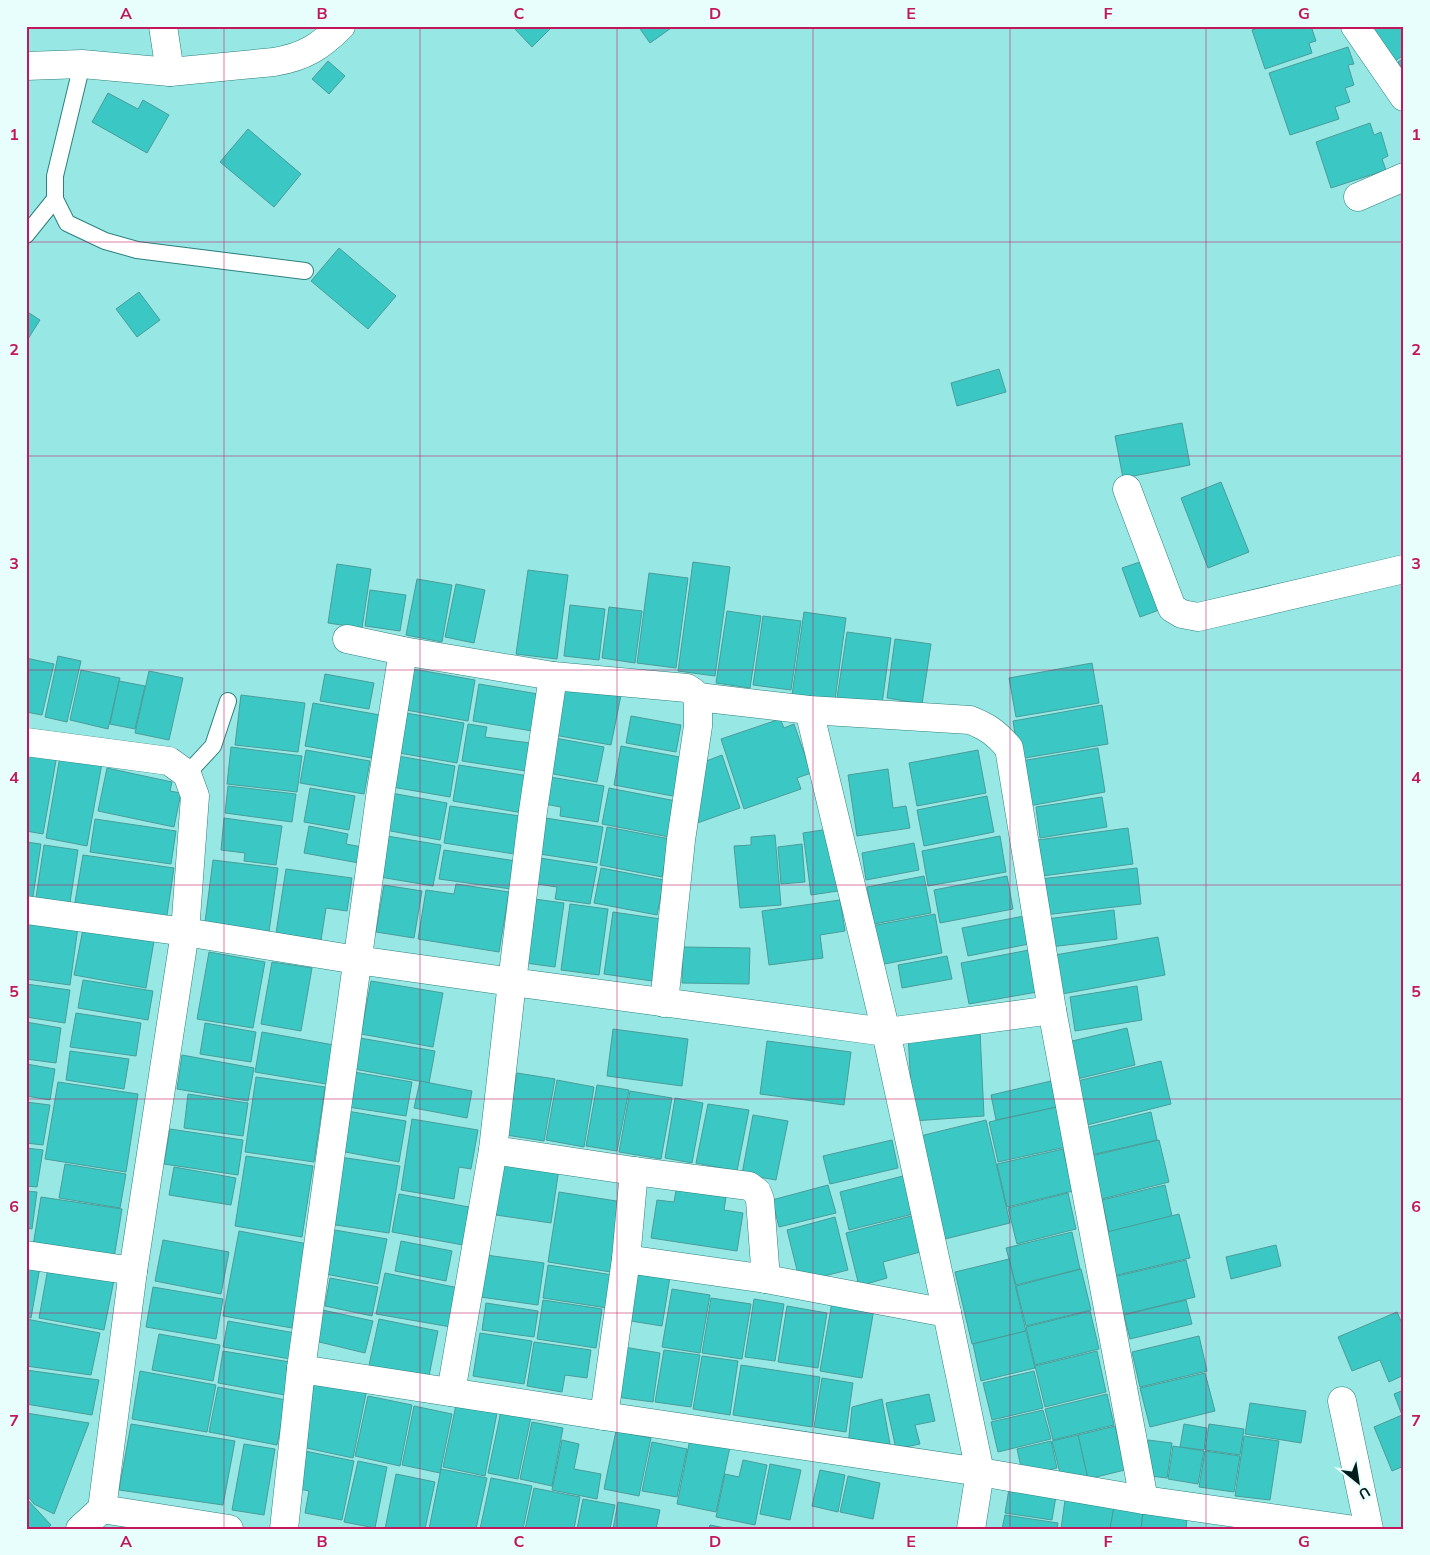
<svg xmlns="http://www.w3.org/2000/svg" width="1430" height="1555" viewBox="0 0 1430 1555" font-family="Mulish,sans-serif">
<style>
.building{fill:#3bc8c4;stroke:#4a9c99}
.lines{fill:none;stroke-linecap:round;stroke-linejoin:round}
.lane-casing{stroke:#2c817e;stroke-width:18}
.street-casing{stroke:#2c817e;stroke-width:29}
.secondary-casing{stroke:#2c817e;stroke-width:29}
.lane{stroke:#fff;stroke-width:16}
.street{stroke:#fff;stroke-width:28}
.secondary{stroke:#fff;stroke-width:28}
.grid{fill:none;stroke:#c2185b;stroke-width:1;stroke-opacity:0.55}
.neatline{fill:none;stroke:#c2185b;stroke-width:2}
.grid-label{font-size:16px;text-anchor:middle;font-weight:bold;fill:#c2185b}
</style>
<rect width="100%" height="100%" fill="#97e8e5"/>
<g class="building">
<polygon points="512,26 553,26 532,47"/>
<polygon points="638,26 674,26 650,43"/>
<polygon points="1265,26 1311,26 1316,41 1309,43 1312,53 1265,69 1252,30"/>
<polygon points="1376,26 1404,26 1404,55 1392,63 1371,29"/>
<polygon points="1348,47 1354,64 1348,65 1354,85 1345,88 1350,102 1335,107 1339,119 1290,135 1269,73"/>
<polygon points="1404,58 1404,71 1398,62"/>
<polygon points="328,61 345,76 329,94 312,79"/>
<polygon points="108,93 138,109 143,100 169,115 147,153 92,122"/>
<polygon points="1370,123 1374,135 1381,132 1388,156 1382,159 1386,170 1331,188 1316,142"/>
<polygon points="248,129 301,174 274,207 220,162"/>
<polygon points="339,248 396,296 368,329 311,281"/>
<polygon points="139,292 160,320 137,337 116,309"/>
<polygon points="26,311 40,320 26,342"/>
<polygon points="999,369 1006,392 957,406 951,383"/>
<polygon points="1182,423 1190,465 1123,478 1115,436"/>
<polygon points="1221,482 1249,552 1208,568 1181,498"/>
<polygon points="693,562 730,567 715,676 678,671"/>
<polygon points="1140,562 1159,610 1140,617 1122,568"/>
<polygon points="337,564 371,569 362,628 328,623"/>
<polygon points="528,570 568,575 557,659 516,654"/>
<polygon points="649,573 688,578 676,668 637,663"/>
<polygon points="417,579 452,585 442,642 406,635"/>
<polygon points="456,584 485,590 474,643 445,637"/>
<polygon points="370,590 406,595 400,631 365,626"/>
<polygon points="570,605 605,609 599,660 564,656"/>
<polygon points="609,607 642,611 635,663 602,658"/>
<polygon points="727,611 761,616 750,688 716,683"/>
<polygon points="804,612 846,618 835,700 792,695"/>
<polygon points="763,616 801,621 791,690 753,685"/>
<polygon points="847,632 891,638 882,704 837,698"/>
<polygon points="895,639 931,644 922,704 887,698"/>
<polygon points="58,656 81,661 67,722 45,717"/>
<polygon points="26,658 54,664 42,715 26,712"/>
<polygon points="1092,663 1099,703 1016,717 1009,678"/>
<polygon points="413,669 475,680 468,721 406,710"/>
<polygon points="81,670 120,678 108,729 70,720"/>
<polygon points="149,671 183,678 169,740 135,733"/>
<polygon points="325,674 374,683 369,709 320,701"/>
<polygon points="565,679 622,690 611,745 554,735"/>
<polygon points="119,681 145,686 135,729 110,724"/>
<polygon points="479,684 538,694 532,731 473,721"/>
<polygon points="241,695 305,703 298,752 235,745"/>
<polygon points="313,703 380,715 372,758 305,746"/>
<polygon points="1102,705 1108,744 1019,759 1013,721"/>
<polygon points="406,713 464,723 457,763 399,753"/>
<polygon points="631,716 681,725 676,752 626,743"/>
<polygon points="780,719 784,728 794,724 811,773 797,778 801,789 744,809 721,739"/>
<polygon points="468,724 487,727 485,737 530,743 526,771 462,761"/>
<polygon points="555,738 604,747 597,782 548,773"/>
<polygon points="621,746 685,758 678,797 614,785"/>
<polygon points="231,747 302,756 297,792 227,784"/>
<polygon points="1098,748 1105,792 1029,806 1021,761"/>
<polygon points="26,750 57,755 43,834 26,831"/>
<polygon points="306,750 370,761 364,794 300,783"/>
<polygon points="978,750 986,793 917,806 909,763"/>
<polygon points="722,755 740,808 686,827 696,765"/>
<polygon points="60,756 102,763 87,846 46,838"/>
<polygon points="398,756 455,766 450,797 392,787"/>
<polygon points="459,765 529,776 523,813 453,801"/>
<polygon points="107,768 172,782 170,791 181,793 174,827 98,811"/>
<polygon points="888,769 893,808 906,806 910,828 857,836 848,775"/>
<polygon points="544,776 604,786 598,822 560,816 561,807 539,803"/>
<polygon points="228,786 296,794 292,822 225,813"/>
<polygon points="310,788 355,796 349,830 304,822"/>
<polygon points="609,788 676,801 669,837 602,824"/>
<polygon points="391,793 447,803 440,840 385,830"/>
<polygon points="987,796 994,832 924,846 917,810"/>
<polygon points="1102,797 1107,827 1040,838 1036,807"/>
<polygon points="450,806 520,816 514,854 444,843"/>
<polygon points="539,817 603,827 597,863 533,853"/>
<polygon points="224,818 282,826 276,865 244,861 245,853 221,850"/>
<polygon points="95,819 176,831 171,864 90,852"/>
<polygon points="309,826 348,834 346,844 362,847 359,863 304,853"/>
<polygon points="607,827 670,839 662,877 600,865"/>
<polygon points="1128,828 1133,864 1035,877 1030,841"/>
<polygon points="829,829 838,891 811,895 803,833"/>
<polygon points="381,835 441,845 433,886 374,876"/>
<polygon points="775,835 781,905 740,908 734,846 751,845 751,837"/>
<polygon points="1000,836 1006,872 928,886 922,851"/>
<polygon points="26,842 41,844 32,903 26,902"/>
<polygon points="914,843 919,870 866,880 862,853"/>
<polygon points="802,844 805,882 781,884 778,847"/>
<polygon points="44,845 78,850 69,909 35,904"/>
<polygon points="444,850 516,861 511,889 439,879"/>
<polygon points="83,855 174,868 166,922 74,908"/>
<polygon points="534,857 597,867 590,904 555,899 557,887 530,883"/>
<polygon points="213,860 278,868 268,939 204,930"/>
<polygon points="601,868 664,880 657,915 594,903"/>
<polygon points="1137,868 1141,904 1044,915 1040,879"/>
<polygon points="286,869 352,878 347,911 326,908 321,940 276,933"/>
<polygon points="924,876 931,913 874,924 867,887"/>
<polygon points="1007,876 1013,909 940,923 934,890"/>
<polygon points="456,884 509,892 499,952 418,939 426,890 454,894"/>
<polygon points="384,885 422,891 414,938 376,932"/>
<polygon points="527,898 564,903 555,967 518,962"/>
<polygon points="840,900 845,931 820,935 823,958 769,965 762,911"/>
<polygon points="570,904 608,909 599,975 561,970"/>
<polygon points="1114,910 1117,939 1050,947 1047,919"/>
<polygon points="613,912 661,919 652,981 604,974"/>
<polygon points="935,914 942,953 874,966 866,927"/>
<polygon points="1024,916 1029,944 968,956 962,928"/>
<polygon points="26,921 78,927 70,985 26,979"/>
<polygon points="83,929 154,941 146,988 74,975"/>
<polygon points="1158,937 1165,975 1062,994 1055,955"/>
<polygon points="683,947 750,948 749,984 682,983"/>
<polygon points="1029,950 1037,992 969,1004 961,963"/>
<polygon points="209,952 265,962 253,1028 197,1019"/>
<polygon points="947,956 952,979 902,988 898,965"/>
<polygon points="272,962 312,968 301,1031 261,1024"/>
<polygon points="83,980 153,991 148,1020 78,1008"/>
<polygon points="371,981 443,993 433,1047 361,1034"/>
<polygon points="26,984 70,990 65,1023 26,1017"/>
<polygon points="1137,986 1142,1020 1075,1031 1070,997"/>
<polygon points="76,1013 141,1023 136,1056 70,1047"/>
<polygon points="26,1022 61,1028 56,1063 26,1059"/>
<polygon points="205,1023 256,1032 251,1062 200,1054"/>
<polygon points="1127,1028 1135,1065 1073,1080 1064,1043"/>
<polygon points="613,1029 688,1039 682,1086 607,1076"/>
<polygon points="980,1031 984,1116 913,1121 908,1035"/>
<polygon points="262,1032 334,1045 326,1084 255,1072"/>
<polygon points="360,1038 435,1051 429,1083 354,1069"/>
<polygon points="767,1041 851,1052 844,1105 760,1094"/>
<polygon points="70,1051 129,1059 124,1089 66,1080"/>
<polygon points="182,1055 254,1068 248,1101 177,1089"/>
<polygon points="1161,1061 1171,1104 1083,1126 1073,1082"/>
<polygon points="26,1064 55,1069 50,1100 26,1096"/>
<polygon points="354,1072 412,1082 406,1116 348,1107"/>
<polygon points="517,1073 555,1079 544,1141 506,1135"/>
<polygon points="256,1077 325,1087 314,1162 245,1152"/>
<polygon points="557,1080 594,1087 584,1147 546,1140"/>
<polygon points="420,1081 472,1091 467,1118 414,1108"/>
<polygon points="1051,1081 1057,1107 996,1120 991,1095"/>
<polygon points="58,1082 138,1094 126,1172 45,1159"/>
<polygon points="597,1085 629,1090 617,1151 586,1146"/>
<polygon points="630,1091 672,1098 661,1159 619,1152"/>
<polygon points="188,1094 248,1103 243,1136 184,1128"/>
<polygon points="675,1098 703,1103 692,1163 665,1158"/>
<polygon points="26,1102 50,1105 43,1145 26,1143"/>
<polygon points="708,1104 749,1110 737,1171 696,1163"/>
<polygon points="1057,1107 1066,1147 998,1162 989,1122"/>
<polygon points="347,1111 406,1121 399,1162 340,1151"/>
<polygon points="1151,1112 1157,1140 1091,1155 1085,1128"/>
<polygon points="753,1115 788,1121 776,1180 742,1174"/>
<polygon points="412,1119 478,1130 471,1169 459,1167 454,1199 401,1190"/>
<polygon points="986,1120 1010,1223 945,1239 920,1136"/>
<polygon points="170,1129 243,1140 238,1175 164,1164"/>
<polygon points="892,1140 898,1168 830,1184 823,1156"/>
<polygon points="1159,1140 1169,1182 1102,1199 1091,1156"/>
<polygon points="26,1148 43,1150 37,1187 26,1186"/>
<polygon points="1063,1149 1073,1191 1007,1207 997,1164"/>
<polygon points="246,1156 313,1166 302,1237 235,1226"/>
<polygon points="340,1157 400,1166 389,1233 329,1224"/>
<polygon points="497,1159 559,1168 551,1223 489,1214"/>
<polygon points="65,1164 126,1174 120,1208 59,1198"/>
<polygon points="174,1167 236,1178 231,1205 169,1195"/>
<polygon points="907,1175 917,1213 849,1230 840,1192"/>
<polygon points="828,1185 836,1213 779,1227 772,1200"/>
<polygon points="1165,1185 1172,1216 1109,1232 1102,1200"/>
<polygon points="676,1190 726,1197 724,1210 743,1213 737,1251 651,1238 657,1200 674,1202"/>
<polygon points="26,1191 37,1192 32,1229 26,1228"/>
<polygon points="559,1192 629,1203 617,1273 548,1262"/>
<polygon points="1068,1193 1076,1229 1017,1244 1008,1208"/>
<polygon points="399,1194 469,1207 463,1245 392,1232"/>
<polygon points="41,1197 122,1209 114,1258 33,1246"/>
<polygon points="1179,1214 1190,1258 1113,1276 1103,1233"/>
<polygon points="915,1215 924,1251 883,1262 887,1278 859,1286 846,1233"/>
<polygon points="835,1217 848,1270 800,1282 787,1230"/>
<polygon points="329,1229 387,1239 378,1284 320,1273"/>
<polygon points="239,1231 308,1244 292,1328 223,1316"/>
<polygon points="1072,1232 1080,1269 1016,1285 1006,1248"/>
<polygon points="163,1240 229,1252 221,1294 155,1281"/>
<polygon points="401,1241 452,1251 446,1281 395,1271"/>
<polygon points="1276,1245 1281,1266 1231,1279 1226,1257"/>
<polygon points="486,1255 544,1263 538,1305 480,1297"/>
<polygon points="1009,1259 1026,1331 972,1344 955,1272"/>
<polygon points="1186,1260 1195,1297 1122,1315 1113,1277"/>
<polygon points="26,1265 40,1267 31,1318 26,1317"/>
<polygon points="548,1265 613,1275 607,1308 543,1298"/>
<polygon points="48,1268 114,1280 104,1330 39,1318"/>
<polygon points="1081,1269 1091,1310 1026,1326 1016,1286"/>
<polygon points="633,1271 670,1277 662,1326 625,1320"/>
<polygon points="385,1273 459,1288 451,1327 376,1314"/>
<polygon points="330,1278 378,1287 372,1316 325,1306"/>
<polygon points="153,1287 223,1299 216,1339 146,1327"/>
<polygon points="672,1289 710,1295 700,1353 662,1347"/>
<polygon points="711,1298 751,1304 742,1359 702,1353"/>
<polygon points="754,1299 784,1304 775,1361 745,1357"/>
<polygon points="543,1300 602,1309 596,1348 537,1339"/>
<polygon points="1186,1300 1192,1324 1130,1339 1124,1315"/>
<polygon points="832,1302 874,1309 862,1378 820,1371"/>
<polygon points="486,1303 538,1311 534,1337 482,1330"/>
<polygon points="787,1306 827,1313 818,1368 778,1362"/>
<polygon points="318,1309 373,1321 365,1353 311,1340"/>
<polygon points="1090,1311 1099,1349 1035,1365 1026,1327"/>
<polygon points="1397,1312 1404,1328 1404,1375 1389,1382 1380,1360 1352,1371 1338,1337"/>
<polygon points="26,1319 100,1333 91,1375 26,1366"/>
<polygon points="379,1319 438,1331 428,1381 368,1370"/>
<polygon points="228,1321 295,1333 290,1359 223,1347"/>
<polygon points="1026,1331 1035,1368 981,1381 973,1344"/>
<polygon points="480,1333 532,1341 524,1384 473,1376"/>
<polygon points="159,1334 220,1345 213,1381 152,1370"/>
<polygon points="1199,1336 1207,1371 1140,1387 1132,1352"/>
<polygon points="534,1342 591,1350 587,1378 565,1375 562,1392 527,1386"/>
<polygon points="624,1347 660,1353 653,1402 616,1397"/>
<polygon points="664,1350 700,1355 691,1407 655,1402"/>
<polygon points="223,1351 290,1362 285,1395 218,1383"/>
<polygon points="1097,1351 1106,1392 1045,1407 1035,1366"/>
<polygon points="702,1356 738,1361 730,1415 693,1409"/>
<polygon points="741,1365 820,1377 812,1427 733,1415"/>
<polygon points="26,1370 99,1380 92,1415 26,1404"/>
<polygon points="140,1371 216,1385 207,1432 132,1419"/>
<polygon points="1034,1371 1043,1408 992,1420 983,1383"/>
<polygon points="1205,1373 1215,1411 1150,1427 1140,1388"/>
<polygon points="311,1378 367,1389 353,1458 297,1446"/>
<polygon points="822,1378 853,1383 846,1432 814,1427"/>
<polygon points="218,1387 286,1400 277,1445 209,1432"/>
<polygon points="1404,1390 1404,1466 1392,1471 1374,1427 1402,1415 1394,1394"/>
<polygon points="929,1394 935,1421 915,1425 920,1444 896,1449 886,1403"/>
<polygon points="1107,1394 1114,1425 1053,1440 1045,1409"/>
<polygon points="368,1396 412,1405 400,1466 355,1456"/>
<polygon points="882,1399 892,1455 848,1446 852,1407"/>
<polygon points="1250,1403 1306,1411 1301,1443 1245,1434"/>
<polygon points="456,1405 497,1413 485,1476 443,1467"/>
<polygon points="414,1406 452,1414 440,1473 402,1465"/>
<polygon points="1043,1410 1051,1439 998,1452 991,1422"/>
<polygon points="501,1411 531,1417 518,1479 488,1473"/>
<polygon points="26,1413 89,1423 54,1514 34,1504 26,1494"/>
<polygon points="532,1422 563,1428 552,1486 520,1479"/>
<polygon points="131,1424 235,1441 223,1505 119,1490"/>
<polygon points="1184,1424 1207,1428 1204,1450 1180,1447"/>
<polygon points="1209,1424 1244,1429 1240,1455 1205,1450"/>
<polygon points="1115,1426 1125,1470 1088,1479 1078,1435"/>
<polygon points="616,1431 651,1438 639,1496 604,1489"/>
<polygon points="1078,1435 1088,1479 1063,1485 1052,1441"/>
<polygon points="1244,1436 1279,1441 1270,1500 1235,1496"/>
<polygon points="690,1439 730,1447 716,1512 677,1504"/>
<polygon points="562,1440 579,1444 574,1469 601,1474 597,1499 552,1490"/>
<polygon points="1148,1440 1172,1443 1167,1478 1143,1475"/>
<polygon points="1051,1441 1057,1468 1023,1476 1017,1449"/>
<polygon points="652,1442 687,1449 677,1497 642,1491"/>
<polygon points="244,1444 275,1449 264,1515 232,1510"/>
<polygon points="1173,1446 1204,1451 1198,1484 1168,1479"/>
<polygon points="300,1450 354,1461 342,1520 305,1513 309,1491 291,1487"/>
<polygon points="1205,1451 1240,1456 1234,1492 1199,1487"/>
<polygon points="743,1460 767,1465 755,1525 716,1517 725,1474 739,1477"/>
<polygon points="358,1461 387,1467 375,1528 344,1522"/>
<polygon points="770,1464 801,1470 790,1520 760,1514"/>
<polygon points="441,1469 487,1478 476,1529 429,1529"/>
<polygon points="820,1470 845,1475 838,1512 812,1506"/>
<polygon points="396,1474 435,1482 425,1529 385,1529"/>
<polygon points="848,1476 880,1483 873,1519 840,1512"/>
<polygon points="491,1478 532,1486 523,1529 480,1529"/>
<polygon points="534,1488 580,1497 574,1529 525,1529"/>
<polygon points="1009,1489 1056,1496 1052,1520 1005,1513"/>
<polygon points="26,1498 51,1525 47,1529 26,1529"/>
<polygon points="583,1499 615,1505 610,1529 577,1529"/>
<polygon points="1065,1500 1114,1507 1110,1529 1061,1529"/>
<polygon points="618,1502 660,1510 656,1529 613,1529"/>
<polygon points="1114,1507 1143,1512 1141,1529 1110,1529"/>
<polygon points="1143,1512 1187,1519 1186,1529 1141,1529"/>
<polygon points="1005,1515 1058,1523 1057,1529 1002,1529"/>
<polygon points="710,1525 730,1529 709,1529"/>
</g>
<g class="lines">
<defs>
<g id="lane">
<polyline points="82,64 55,176 55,199 67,223 105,241 137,250 305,271"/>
<polyline points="26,235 55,199"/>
<polyline points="187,774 213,746 228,701"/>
</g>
<g id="street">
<polyline points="163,26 170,72"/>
<polyline points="1355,26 1404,97"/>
<path d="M26 66 82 64 170 72 274 62C304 57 320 47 341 26"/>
<polyline points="1358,197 1404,177"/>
<polyline points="1127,489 1172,608 1182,614 1198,617 1404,569"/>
<polyline points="347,639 403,651 553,676 687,688 693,692 698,697 698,726 681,840 664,1003"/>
<path d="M698 697 809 710 970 720C988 727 996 733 1009 748L1052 1010 1144 1500"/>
<polyline points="809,710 886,1032 947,1313 980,1472 971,1529"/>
<polyline points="26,910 185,932 357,960 512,982 886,1032 1052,1010"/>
<polyline points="493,1150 634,1171 749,1186 757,1192 760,1200 766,1279"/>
<polyline points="26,1255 133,1271"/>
<polyline points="626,1259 766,1279 947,1313"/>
<polyline points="301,1369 381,790 403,651"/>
<polyline points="451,1392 493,1150 512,982 533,811 553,676"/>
<polyline points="1342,1401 1369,1529"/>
<polyline points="604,1416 626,1259 634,1171"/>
<polyline points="80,1529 102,1509"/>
<polyline points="284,1529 301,1369 604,1416 980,1472 1144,1500 1348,1529"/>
</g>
<polyline id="secondary" points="26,742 169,761 187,774 195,796 185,932 133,1271 102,1509 229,1529"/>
</defs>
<use href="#lane" class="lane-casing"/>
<use href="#street" class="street-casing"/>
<use href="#secondary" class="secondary-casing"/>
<use href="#lane" class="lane"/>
<use href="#street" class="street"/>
<use href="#secondary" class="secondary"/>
</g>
<path class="grid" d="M224 26V1529M420 26V1529M617 26V1529M813 26V1529M1010 26V1529M1206 26V1529M26 242H1404M26 456H1404M26 670H1404M26 885H1404M26 1099H1404M26 1313H1404"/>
<rect width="1430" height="1555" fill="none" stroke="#e7fefc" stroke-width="55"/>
<g transform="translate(1358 1482) rotate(150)" stroke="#e7fefc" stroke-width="4" paint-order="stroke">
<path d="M0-4L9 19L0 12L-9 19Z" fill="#021b1b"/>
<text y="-8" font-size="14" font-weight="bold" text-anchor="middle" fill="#021b1b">U</text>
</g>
<rect x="28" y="28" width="1374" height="1500" class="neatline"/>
<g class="grid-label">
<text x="126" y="19">A</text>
<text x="322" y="19">B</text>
<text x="519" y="19">C</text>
<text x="715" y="19">D</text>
<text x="911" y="19">E</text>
<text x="1108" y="19">F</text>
<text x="1304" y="19">G</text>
<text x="14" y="140">1</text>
<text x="1416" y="140">1</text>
<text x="14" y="355">2</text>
<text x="1416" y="355">2</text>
<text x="14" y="569">3</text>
<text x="1416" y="569">3</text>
<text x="14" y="783">4</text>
<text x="1416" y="783">4</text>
<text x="14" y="997">5</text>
<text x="1416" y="997">5</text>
<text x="14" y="1212">6</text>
<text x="1416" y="1212">6</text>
<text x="14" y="1426">7</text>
<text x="1416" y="1426">7</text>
<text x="126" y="1547">A</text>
<text x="322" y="1547">B</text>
<text x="519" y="1547">C</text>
<text x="715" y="1547">D</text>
<text x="911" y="1547">E</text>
<text x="1108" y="1547">F</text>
<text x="1304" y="1547">G</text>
</g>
</svg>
